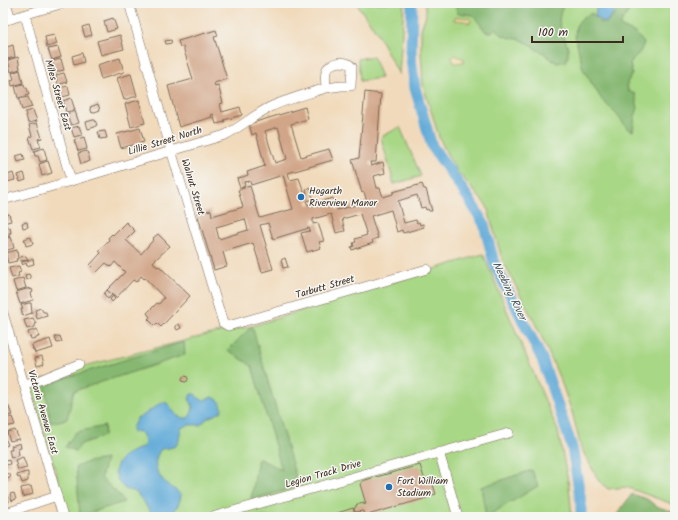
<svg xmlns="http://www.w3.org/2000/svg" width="678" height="520" viewBox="0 0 678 520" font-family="Kalam,sans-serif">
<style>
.green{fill:#a8d785;stroke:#728052}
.forest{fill:#86b872;stroke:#607148}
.sand{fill:#eeda9e;stroke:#94825e}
.water{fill:#61aad8;stroke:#4e6a7b}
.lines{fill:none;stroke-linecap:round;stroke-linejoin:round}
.river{stroke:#61aad8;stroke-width:11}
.building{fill:#d1a588;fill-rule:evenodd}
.minor-casing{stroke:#7b6855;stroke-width:10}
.minor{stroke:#fff;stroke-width:9}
.poi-dot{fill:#1f6fb2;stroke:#f6f6f2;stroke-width:1.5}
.labels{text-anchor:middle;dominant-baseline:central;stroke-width:3;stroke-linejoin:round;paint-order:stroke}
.street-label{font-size:10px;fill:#3b2a1e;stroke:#f6f6f2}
.poi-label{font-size:10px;fill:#3b2a1e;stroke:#f6f6f2;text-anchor:start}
.water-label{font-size:11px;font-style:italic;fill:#48575f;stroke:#f6f6f2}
</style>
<rect width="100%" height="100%" fill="#f6f6f2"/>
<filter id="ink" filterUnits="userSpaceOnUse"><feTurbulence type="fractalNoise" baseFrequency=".025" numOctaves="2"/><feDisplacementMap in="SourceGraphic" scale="8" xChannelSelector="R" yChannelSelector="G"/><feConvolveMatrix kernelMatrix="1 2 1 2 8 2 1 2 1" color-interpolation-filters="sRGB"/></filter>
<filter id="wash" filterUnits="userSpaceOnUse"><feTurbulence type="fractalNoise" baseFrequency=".012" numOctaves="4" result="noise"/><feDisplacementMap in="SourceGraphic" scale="16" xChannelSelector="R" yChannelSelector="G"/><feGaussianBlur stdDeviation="0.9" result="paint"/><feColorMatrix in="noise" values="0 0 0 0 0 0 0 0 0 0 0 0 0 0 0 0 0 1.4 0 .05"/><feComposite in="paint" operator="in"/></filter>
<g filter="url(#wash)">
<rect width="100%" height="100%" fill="#f1dabb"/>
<g class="green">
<polygon points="356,3 404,3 399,75 376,31"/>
<polygon points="425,3 675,3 675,176 674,177 675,177 675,505 626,487 608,489 599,481 581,448 572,412 562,384 540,333 502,259 487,206 457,171 447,154 439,137 423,85 421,52 421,29 426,15"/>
<polygon points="373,56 381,78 360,81 358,59"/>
<polygon points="400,127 421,176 394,184 381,137"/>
<polygon points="483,254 558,431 569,486 572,517 69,517 30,384 77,368 211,334 252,326"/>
</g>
<g class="forest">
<path d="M455 3H564L560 14 559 22 568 48V56L566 61 557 63C551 60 547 55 542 52 537 49 540 52 536 49 532 47 530 43 526 42 514 36 504 41 496 28L492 32H486L473 15 457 13Z"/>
<polygon points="617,3 635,3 623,19 620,26 635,33 644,43 640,52 630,63 632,74 627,83 628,91 635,94 638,108 635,116 633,131 627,128 617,115 602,100 583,69 575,36 576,26 581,19 592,13 599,22 607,23 616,13"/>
<polygon points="252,326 297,481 293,488 251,500 258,458 282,470 252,366 228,350"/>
<polygon points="184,342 185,355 74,391 67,419 50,423 45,384"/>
<polygon points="105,426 104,436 81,444 76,451 65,447 76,432"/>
<polygon points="106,459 101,478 118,494 124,502 80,516 76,467 88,462"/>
<polygon points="532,470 538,486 486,517 481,487"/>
<polygon points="632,494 647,499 656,506 675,513 675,517 615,517"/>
</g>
<g class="sand">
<polygon points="458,17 469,18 471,21 470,23 464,21 454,20 454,18"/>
<polygon points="455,55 464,59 464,62 454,63 452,57"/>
</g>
<g class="water">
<path d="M597 3H615C614 12 614 18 604 23L595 16Z"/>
<path d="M191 394H195C200 401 204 401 212 397 219 399 224 405 221 412L208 418 200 425H188L181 428C178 446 180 447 161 449 153 460 154 470 164 481 169 487 176 489 181 495 179 509 173 512 160 517L152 514 136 492 125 489 118 482 115 471 118 463 125 455 144 446C146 440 144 435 139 431L133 433 132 428 137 418 141 417 162 402 167 403C175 411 175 419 188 418 194 411 194 406 189 399Z"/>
</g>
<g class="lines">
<polyline class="river" points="412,3 411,58 415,88 432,146 469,199 484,224 494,263 542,359 572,447 581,502 581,517"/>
</g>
<g id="blocks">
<g class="building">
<polygon points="113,18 117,29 107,32 104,21"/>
<polygon points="89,25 92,35 85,37 82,27"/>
<polygon points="216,30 218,36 214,37 227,79 214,83 215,86 218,85 223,103 220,104 222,112 240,107 242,115 224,120 225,122 216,124 213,114 211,115 212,117 179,127 168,86 193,79 183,47 180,47 178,41"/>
<polygon points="54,35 57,44 47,47 45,37"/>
<polygon points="120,35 124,49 101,55 97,41"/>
<polygon points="171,40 172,43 166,44 165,41"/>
<polygon points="13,45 15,57 7,59 4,48"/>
<polygon points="58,47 61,57 52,60 48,49"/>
<polygon points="82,53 84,62 74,65 72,56"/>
<polygon points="18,57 20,69 11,72 8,60"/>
<polygon points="120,58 124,72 101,79 97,65"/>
<polygon points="61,59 64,70 55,72 52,61"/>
<polygon points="20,70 23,83 12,86 11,80 14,79 12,73"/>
<polygon points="64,73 67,82 58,85 56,75"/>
<polygon points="131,74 137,96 124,100 117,78"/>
<polygon points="24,84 25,88 27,88 29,95 18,98 15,86"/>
<polygon points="68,86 70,95 62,97 59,88"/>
<path d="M365 92 381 94 376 162H370L371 166 383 162 385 173 374 176 377 188H380L383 197 393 194V192L422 184 424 189H426L432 211H429L428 209 426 210 425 207 421 208 417 195 398 201 404 223 416 220 417 223 419 222 420 225 423 224 424 227 403 233 402 230 397 232 391 210 371 216 378 238 372 240 373 243 352 250 351 247 354 246 353 243 356 242 355 239 367 235 360 214 342 219 345 231 336 233 331 214 313 219V224L318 223 324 241 319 242 321 248 307 252 301 233 310 231 309 228 273 239 268 223 260 225 273 269 262 272 253 243 223 252 227 266 214 270 197 213 211 210 212 216 243 207 238 190 250 186 260 218 293 209 283 175 251 185 250 181 244 182 245 186 240 188 237 179 248 175 247 172 265 166 256 133 252 135 249 124 305 107 308 119 291 124 301 157 329 149 333 160 288 173 290 180 299 178 305 195H307L306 189 310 188 313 199 306 201 308 205 333 198 337 210 367 202 364 192 362 193 352 160 359 158ZM278 127 287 159 275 163 265 131ZM245 219 248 230 219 239 216 227Z"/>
<polygon points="28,97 32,107 22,110 19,99"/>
<polygon points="71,98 75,110 66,112 63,101"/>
<polygon points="139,100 145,123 131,127 125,104"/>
<polygon points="98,104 100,110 92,113 90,107"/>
<polygon points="33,110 37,121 28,123 25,112"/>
<polygon points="75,111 79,123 71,125 66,114"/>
<polygon points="93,120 95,120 97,125 95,126 95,127 88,129 86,122"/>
<polygon points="37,123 42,138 38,139 41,147 33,149 29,137 32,136 29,125"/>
<polygon points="79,126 82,135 74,137 71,128"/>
<polygon points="140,128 144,142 121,148 117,134"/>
<polygon points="105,131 107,138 100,139 98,132"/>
<polygon points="84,137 87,149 78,151 74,140"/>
<polygon points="44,148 47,160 40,162 38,156 35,156 34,151"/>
<polygon points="87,151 90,161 81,164 78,153"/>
<polygon points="23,154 25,160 18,162 16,156"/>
<polygon points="48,161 52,173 42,176 39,164"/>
<polygon points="13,173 15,180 7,182 5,176"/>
<polygon points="24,173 26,180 20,182 18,175"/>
<polygon points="9,214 11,221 3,223 3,216"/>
<polygon points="27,222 28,227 23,228 22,223"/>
<polygon points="126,222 135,231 126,240 141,254 154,239 153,238 158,234 170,246 153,262 157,267 159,266 190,296 161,327 157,323 155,326 148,319 150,317 147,313 157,303 159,304 164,298 145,278 144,279 141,276 136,282 133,280 116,298 107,290 125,272 115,262 111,267 106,263 97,272 90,265 101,253 99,251 109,240 108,238 112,234 113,235"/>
<polygon points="7,225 8,228 10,227 11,233 9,233 10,236 3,238 3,226"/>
<polygon points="11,237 14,248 5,251 3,247 3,240"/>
<polygon points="31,237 33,244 26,246 24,239"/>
<polygon points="17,250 18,259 16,259 17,261 8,263 5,253"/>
<polygon points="26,256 28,260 21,261 20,257"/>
<polygon points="285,258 288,267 283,268 281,260"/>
<polygon points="33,259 34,264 27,266 26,263 22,265 22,262"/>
<polygon points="19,266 21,272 18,273 19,276 12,278 9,268"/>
<polygon points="29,274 31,278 26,280 25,275"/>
<polygon points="23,278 26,288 16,291 13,281"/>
<polygon points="30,288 30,290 32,289 33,292 31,293 33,300 20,304 16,292"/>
<polygon points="107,290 112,295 108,299 104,294"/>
<polygon points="113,296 115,299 112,302 110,299"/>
<polygon points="29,303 31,303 32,313 23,316 21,309 23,309 21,305"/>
<polygon points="41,308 43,312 46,312 47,316 37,319 35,310"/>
<polygon points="33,318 36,324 35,325 35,327 27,329 24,320"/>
<polygon points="179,324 181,328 177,330 175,326"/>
<polygon points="37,329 39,337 37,337 37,338 31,339 28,332"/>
<polygon points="60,336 62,342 57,343 55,337"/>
<polygon points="50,339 53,348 35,353 34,350 33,350 32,345"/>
<polygon points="42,356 44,364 37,366 35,358"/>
<circle cx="185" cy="379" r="3"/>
<polygon points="3,391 5,391 7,402 3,403"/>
<polygon points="8,405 12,415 3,417 3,406"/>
<polygon points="12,417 15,425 5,427 5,419"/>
<polygon points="15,430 19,439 10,441 7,432"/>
<polygon points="6,440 8,445 3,447 3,441"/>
<polygon points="20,443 21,448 18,449 19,455 11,458 9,450 12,450 11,446"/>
<polygon points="23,457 27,468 18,470 15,460"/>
<polygon points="9,460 10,464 3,466 3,462"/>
<polygon points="420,465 426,484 432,482 436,494 429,496 430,497 371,514 364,515 363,511 355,512 354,508 356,507 356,505 364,503 364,505 366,504 360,484 362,483 362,481"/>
<polygon points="26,472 28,472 28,481 22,483 20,477 18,478 17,475"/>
<circle cx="8" cy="476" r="2.5"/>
<polygon points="31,486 33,494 23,497 21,488"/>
<polygon points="14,493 16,499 12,501 10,494"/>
<polygon points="7,495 9,502 3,504 3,496"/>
<polygon points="353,508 356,517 325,517"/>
</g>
</g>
</g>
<g filter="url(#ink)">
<use href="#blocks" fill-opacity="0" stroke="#7b6855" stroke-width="1"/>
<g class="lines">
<defs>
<g id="minor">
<polyline points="6,3 11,19"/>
<polyline points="129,3 171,150 223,323 228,326 427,269"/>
<polyline points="25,15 71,181"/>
<polyline points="3,21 64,3"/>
<path d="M3 200 71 181 225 135C241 127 254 115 270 107 288 99 307 94 326 88 326 83 324 73 327 69 332 61 347 60 352 67L351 86H341L326 88"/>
<polyline points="3,313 63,517"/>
<polyline points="24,384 40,380 79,364"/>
<polyline points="439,452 458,517"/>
<polyline points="3,514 57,496"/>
<polyline points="212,517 509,433"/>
</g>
</defs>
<use href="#minor" class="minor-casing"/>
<use href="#minor" class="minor"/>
</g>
</g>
<g class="poi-dot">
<circle cx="301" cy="197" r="4"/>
<circle cx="389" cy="487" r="4"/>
</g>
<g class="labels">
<g class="street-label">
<text transform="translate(58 95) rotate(74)">Miles Street East</text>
<text transform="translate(165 141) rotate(-17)">Lillie Street North</text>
<text transform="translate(193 187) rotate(73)">Walnut Street</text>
<text transform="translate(325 287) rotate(-16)">Tarbutt Street</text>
<text transform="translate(43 412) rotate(74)">Victoria Avenue East</text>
<text transform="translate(323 474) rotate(-16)">Legion Track Drive</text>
</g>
<g class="poi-label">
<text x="309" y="191">Hogarth<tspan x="309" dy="12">Riverview Manor</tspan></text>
<text x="397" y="481">Fort William<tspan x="397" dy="12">Stadium</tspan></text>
</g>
<g class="water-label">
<text transform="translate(509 291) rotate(64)">Neebing River</text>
</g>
</g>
<rect width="678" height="520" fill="none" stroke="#f6f6f2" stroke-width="16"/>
<path d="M532 36v6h91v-6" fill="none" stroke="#3b2a1e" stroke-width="2"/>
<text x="538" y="36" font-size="12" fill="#3b2a1e" stroke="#f6f6f2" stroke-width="3" paint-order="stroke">100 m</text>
</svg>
